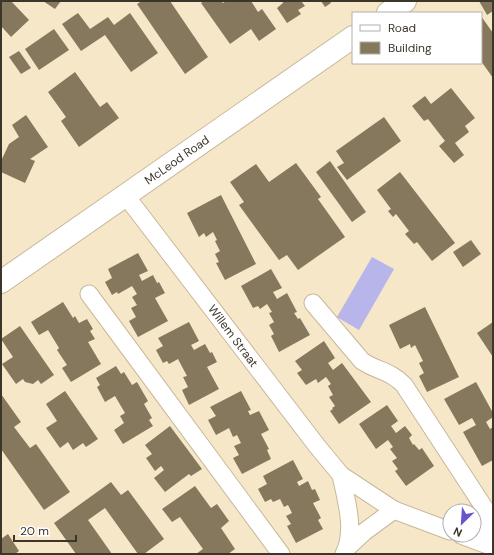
<svg xmlns="http://www.w3.org/2000/svg" width="494" height="555" viewBox="0 0 494 555" font-family="'DM Sans',sans-serif">
<style>
.green{fill:#b7b5e9}
.building{fill:#86785d}
.lines{fill:none;stroke-linecap:round;stroke-linejoin:round}
.street-casing{stroke:#c7b89b;stroke-width:19}
.secondary-casing{stroke:#c7b89b;stroke-width:24}
.street{stroke:#fff;stroke-width:17}
.secondary{stroke:#fff;stroke-width:22}
.labels{text-anchor:middle;dominant-baseline:central;stroke-width:4;stroke-linejoin:round;paint-order:stroke}
.street-label{font-size:12px;fill:#3c362a;stroke:#fff}
</style>
<rect width="100%" height="100%" fill="#f7e7c9"/>
<polygon class="green" points="372,257 394,269 359,330 337,317"/>
<g class="building">
<polygon points="1,1 11,1 29,20 11,37 1,26"/>
<polygon points="43,1 61,1 55,9"/>
<polygon points="142,1 170,1 208,57 185,74 137,4"/>
<polygon points="204,1 221,1 223,3 226,1 251,1 258,12 262,9 276,29 259,41 251,29 230,44 201,3"/>
<polygon points="282,1 301,1 305,6 298,10 301,14 287,23 277,8 283,3"/>
<polygon points="321,1 330,1 331,3 325,7"/>
<polygon points="479,1 493,1 493,11 487,15"/>
<polygon points="78,13 90,29 108,17 114,25 130,13 158,53 131,72 105,35 81,51 62,24"/>
<polygon points="481,16 493,33 493,78 481,61"/>
<polygon points="54,29 69,50 39,70 25,49"/>
<polygon points="19,51 31,68 21,74 9,57"/>
<polygon points="75,72 100,107 107,102 119,118 79,147 61,121 66,117 48,92"/>
<polygon points="451,88 475,118 465,126 469,132 455,143 464,155 454,163 439,146 445,141 428,119 424,121 412,106 425,96 431,104"/>
<polygon points="26,115 48,147 30,159 35,161 25,183 1,172 1,161 9,144 19,137 12,125"/>
<polygon points="384,117 401,141 347,180 337,167 344,163 336,151"/>
<polygon points="330,161 366,212 352,222 316,172"/>
<polygon points="296,163 321,197 318,199 345,237 298,270 287,255 279,260 239,205 244,202 230,182 256,164 269,182"/>
<polygon points="400,172 455,243 432,261 417,242 414,244 405,234 409,231 396,214 393,217 388,211 391,209 377,190"/>
<polygon points="221,195 256,264 225,280 216,263 219,262 215,254 220,251 215,241 217,240 213,232 206,237 204,233 199,237 187,213"/>
<polygon points="471,240 481,254 463,267 453,252"/>
<polygon points="138,253 148,271 139,275 142,281 153,275 157,283 159,282 165,293 155,298 168,321 138,337 129,321 136,317 131,308 137,305 132,297 137,294 132,286 118,294 117,292 112,295 105,282 112,278 108,269"/>
<polygon points="271,269 282,288 273,292 277,299 287,293 297,312 294,313 298,319 300,318 310,335 279,352 271,336 274,334 269,325 274,322 269,313 272,312 267,304 260,309 258,306 253,308 241,286"/>
<polygon points="63,302 73,318 75,316 79,323 87,319 93,329 90,331 95,339 88,342 101,364 71,382 62,368 67,365 57,350 59,348 48,330 39,335 31,322"/>
<polygon points="425,307 459,377 427,392 419,376 424,373 419,363 423,361 415,345 411,348 410,344 400,349 389,325"/>
<polygon points="189,322 199,341 191,345 194,350 205,344 210,353 212,352 217,362 207,367 219,389 189,405 182,390 188,387 183,377 187,376 178,359 169,364 167,361 163,363 156,350 163,346 158,338"/>
<polygon points="493,322 493,357 477,333"/>
<polygon points="20,326 54,375 41,384 38,380 33,384 25,382 23,379 16,384 2,364 13,357 1,339"/>
<polygon points="324,341 335,358 328,363 333,370 342,363 371,402 339,424 330,411 333,409 332,408 335,406 329,397 333,395 328,386 331,384 326,377 318,383 316,379 306,385 297,373 302,370 295,361"/>
<polygon points="116,366 121,374 124,372 132,385 137,382 148,401 144,404 152,418 149,420 153,426 123,444 114,430 124,423 120,416 125,413 115,396 105,402 97,387 100,385 96,378"/>
<polygon points="476,382 493,413 493,417 486,422 490,429 493,427 493,460 482,466 463,432 476,425 472,418 459,425 444,399"/>
<polygon points="65,391 98,439 86,447 83,443 73,450 68,442 60,448 46,428 57,421 46,404"/>
<polygon points="241,391 251,410 248,411 250,415 259,411 269,430 261,434 269,449 267,450 271,459 242,474 233,458 239,455 234,446 241,443 237,435 233,437 229,428 216,435 208,420 216,416 210,407"/>
<polygon points="1,394 21,422 14,427 30,448 36,444 70,492 44,510 1,449"/>
<polygon points="387,405 398,421 391,426 396,433 405,426 412,435 409,438 413,445 414,444 419,450 422,448 434,466 406,486 395,471 398,469 392,461 397,458 390,449 393,447 388,440 376,449 359,424"/>
<polygon points="170,426 202,469 191,476 189,474 165,492 154,478 164,470 161,466 155,471 146,458 152,454 145,445"/>
<polygon points="293,460 303,479 297,482 299,486 308,481 312,490 315,489 320,500 313,503 321,518 318,520 323,529 296,543 287,526 291,524 286,516 292,513 288,505 284,507 280,499 273,502 271,499 265,502 258,489 267,484 263,476"/>
<polygon points="111,482 121,495 128,490 164,539 144,554 138,554 105,508 88,520 112,554 76,554 54,523"/>
<polygon points="195,486 211,508 217,504 229,521 221,528 235,549 228,554 196,554 203,549 180,517 172,522 162,509"/>
<polygon points="8,534 19,551 15,554 1,554 1,539"/>
</g>
<g class="lines">
<defs>
<g id="street">
<polyline points="126,196 317,446 341,475 394,510 450,531"/>
<polyline points="89,294 281,554"/>
<path d="M313 303 362 361C377 371 391 371 404 385L489 515 488 527 484 543"/>
<path d="M341 475C346 500 356 530 344 554"/>
<polyline points="461,535 493,547"/>
<polyline points="348,547 364,532 394,510"/>
</g>
<g id="secondary">
<polyline points="388,13 405,1"/>
<polyline points="1,282 353,37"/>
</g>
</defs>
<use href="#street" class="street-casing"/>
<use href="#secondary" class="secondary-casing"/>
<use href="#street" class="street"/>
<use href="#secondary" class="secondary"/>
</g>
<g class="labels">
<g class="street-label">
<text transform="translate(177 160) rotate(-35)">McLeod Road</text>
<text transform="translate(233 336) rotate(53)">Willem Straat</text>
</g>
</g>
<rect width="494" height="555" fill="none" stroke="#3c362a" stroke-width="4"/>
<rect x="352" y="12" width="130" height="52" fill="#ffffff" stroke="#b1afaa"/>
<rect x="360" y="25" width="20" height="6" fill="#ffffff" stroke="#b1afaa"/>
<text x="388" y="32" font-size="12" fill="#3c362a">Road</text>
<rect x="360" y="42" width="20" height="12" fill="#86785d" stroke="#b1afaa"/>
<text x="388" y="52" font-size="12" fill="#3c362a">Building</text>
<g transform="translate(462 523) rotate(205)"><circle r="19" fill="#ffffff" stroke="#b1afaa"/>
<path d="M0-3L7 15L0 10L-7 15Z" fill="#6854ce"/>
<text y="-6" font-size="11" font-weight="bold" text-anchor="middle" fill="#3c362a">N</text>
</g>
<path d="M14 535v6h62v-6" fill="none" stroke="#3c362a" stroke-width="2"/>
<text x="20" y="535" font-size="12" fill="#3c362a" stroke="#ffffff" stroke-width="3" paint-order="stroke">20 m</text>
</svg>
